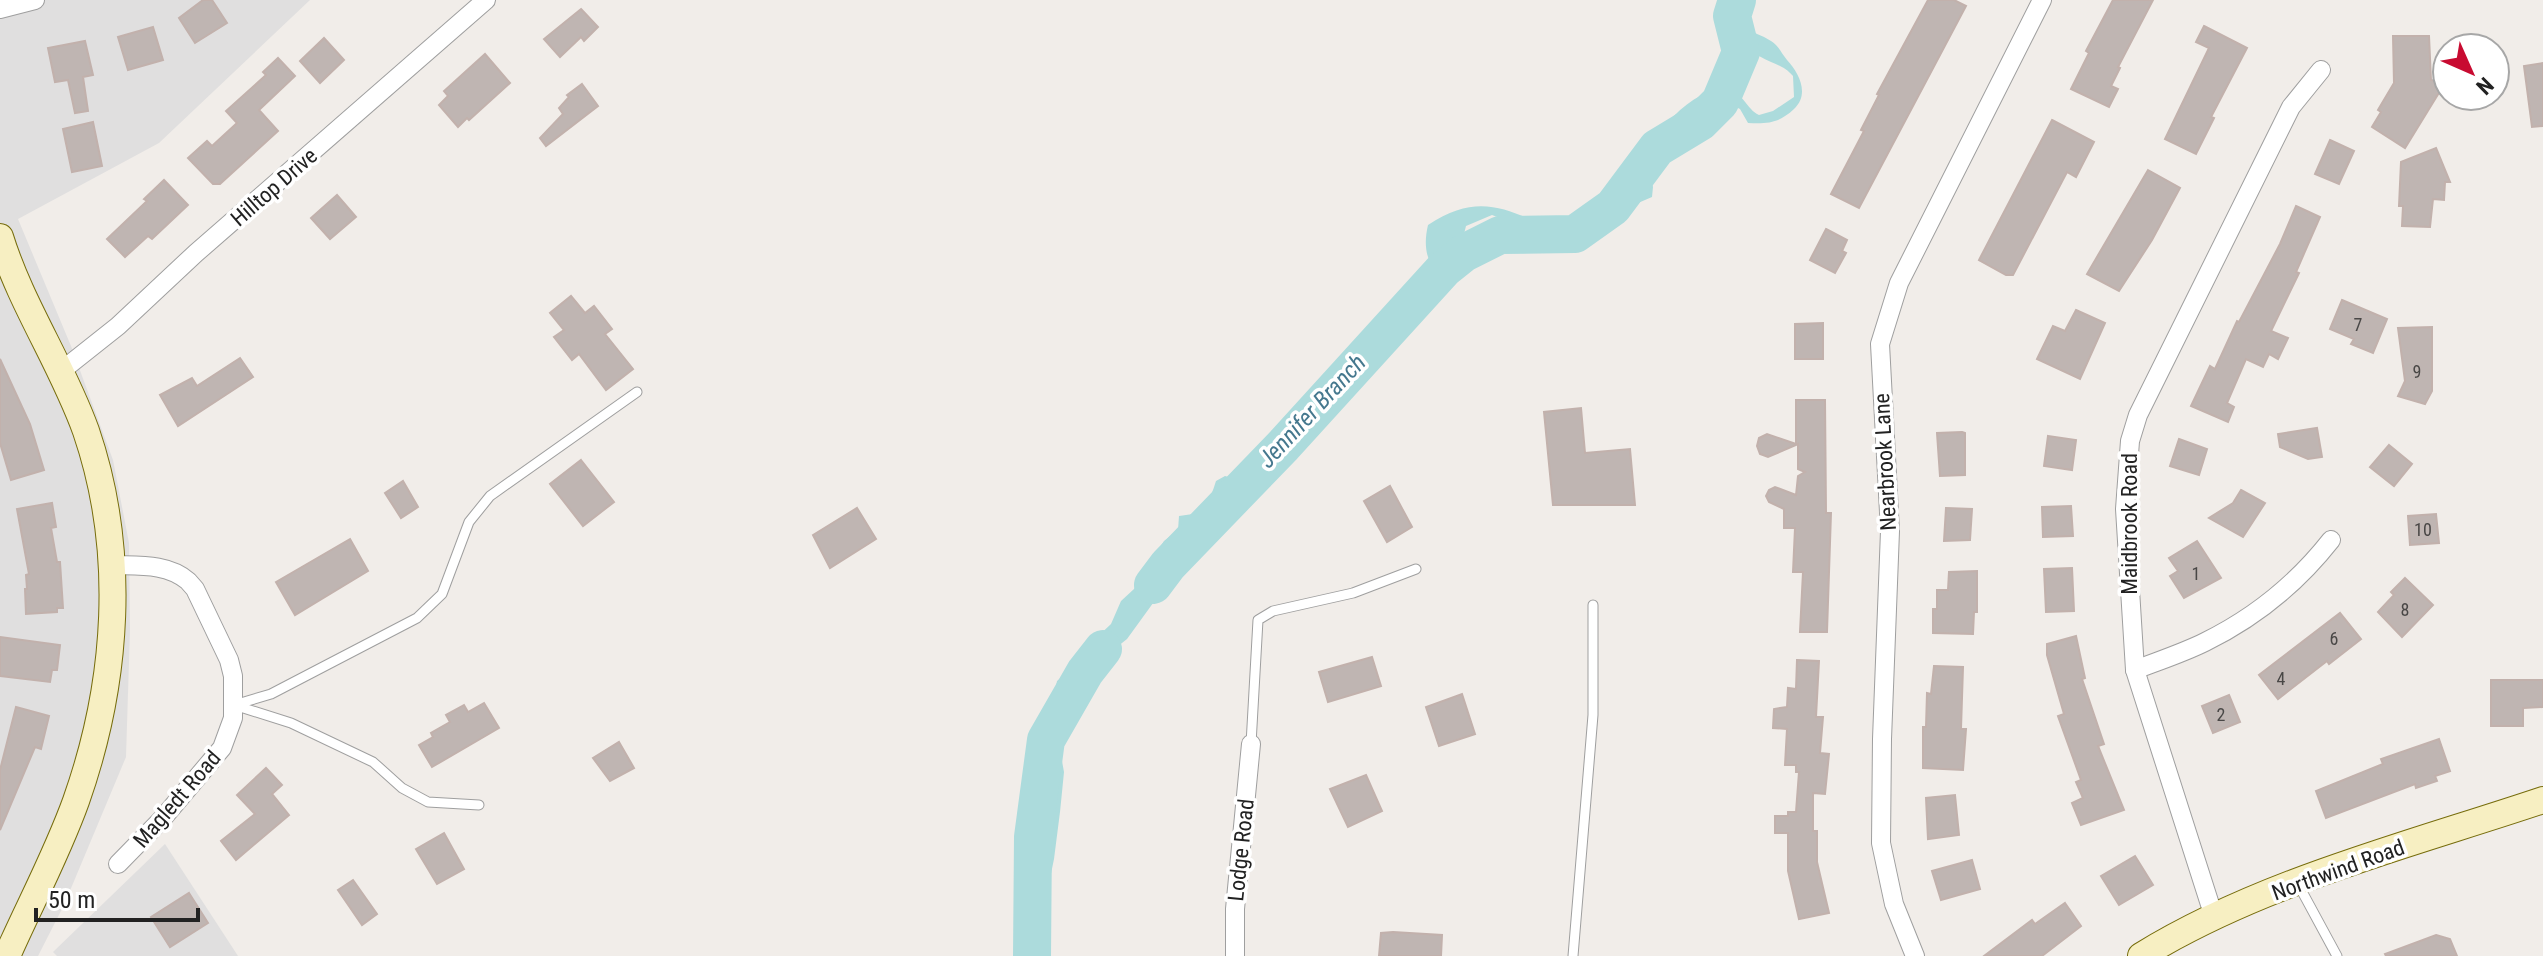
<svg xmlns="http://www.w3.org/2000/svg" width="2543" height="956" viewBox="0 0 2543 956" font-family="'Roboto Condensed',sans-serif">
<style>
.residential{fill:#e0dfdf}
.water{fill:#acdbdc}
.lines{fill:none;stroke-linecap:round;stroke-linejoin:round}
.river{stroke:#acdbdc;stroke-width:38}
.building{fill:#bfb5b2;stroke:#c2b1ac;stroke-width:2}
.lane-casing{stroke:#9f9f9f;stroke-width:11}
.street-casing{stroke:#9f9f9f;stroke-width:20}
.secondary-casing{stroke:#766c0b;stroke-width:28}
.lane{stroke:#fff;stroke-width:9}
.street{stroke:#fff;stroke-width:18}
.secondary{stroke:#f7efc2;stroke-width:26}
.labels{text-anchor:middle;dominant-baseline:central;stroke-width:7;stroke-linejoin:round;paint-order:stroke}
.number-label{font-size:18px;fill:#494746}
.street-label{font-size:22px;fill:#222;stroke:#fff}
.water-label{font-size:24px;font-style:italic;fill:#45788e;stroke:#fff}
</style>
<rect width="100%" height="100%" fill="#f1ede9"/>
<g class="residential">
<polygon points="0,0 310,0 159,143 18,219 71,346 113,460 129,543 130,630 126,757 64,905 38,956 0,956"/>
<polygon points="165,844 238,956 57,956 53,952"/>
</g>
<path class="water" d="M1730 0H1739L1737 6 1744 26C1752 33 1762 35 1771 41 1779 46 1781 53 1787 60 1799 73 1810 94 1794 109 1779 123 1768 124 1748 123L1740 109 1730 104 1709 99 1696 104 1650 153 1647 165 1653 187 1652 197 1631 206 1618 215 1601 236 1590 239H1556L1492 215 1466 226 1463 238 1454 246 1441 271 1433 301 1423 317 1390 350 1308 417 1289 444 1260 467 1250 483 1207 523 1181 553 1156 599 1127 639 1117 647 1109 649 1093 675 1069 698 1061 713 1060 750 1064 772 1060 812 1054 859 1034 956H1026L1022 936 1024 924 1043 872 1047 850 1046 830 1053 797 1043 752 1057 681 1080 662 1093 641 1111 624 1121 601 1134 589 1164 541 1178 530 1179 516C1184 515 1188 515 1193 514 1208 509 1212 493 1216 481L1225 476 1236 479 1241 475 1254 452 1277 434 1287 419 1301 407 1302 399 1345 368 1378 335 1394 331 1402 325 1422 302 1435 271C1425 257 1424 242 1428 225 1502 175 1530 242 1598 229 1609 220 1620 201 1624 188 1626 183 1626 180 1628 176 1645 149 1687 86 1726 90 1744 92 1746 109 1759 115L1773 111 1794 97 1793 76C1786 68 1780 66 1771 62 1738 48 1737 31 1730 0Z"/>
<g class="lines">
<g class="river">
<polyline points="1153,585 1168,565 1283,446 1444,269 1464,253 1500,235 1575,234 1613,207 1657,148 1700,122 1720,102 1741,52 1732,16 1737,0"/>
<polyline points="1032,956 1033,837 1046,740 1085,672 1103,649"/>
</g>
</g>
<g class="building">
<polygon points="203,0 212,0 227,23 195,43 179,18"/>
<polygon points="1928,0 1954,0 1966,6 1859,208 1831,194 1864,131 1861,130 1879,95 1877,94"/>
<polygon points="2113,0 2153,0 2118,67 2120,68 2111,86 2118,89 2109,107 2071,89 2089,53 2086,51"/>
<polygon points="581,9 598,27 584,41 581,37 560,57 544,39"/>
<polygon points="2204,26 2247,48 2211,117 2214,118 2196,154 2165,139 2209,48 2196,42"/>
<polygon points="153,27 163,60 128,70 118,37"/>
<polygon points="2393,36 2429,36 2431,80 2445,83 2405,148 2372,127 2381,112 2378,110 2394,83"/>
<polygon points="324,38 344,60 320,83 300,61"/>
<polygon points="85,41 93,75 83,77 88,111 75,113 68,80 55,82 48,48"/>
<polygon points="485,54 510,83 469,120 467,118 458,127 439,105 448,96 444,91"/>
<polygon points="278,58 295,76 259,110 278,131 220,184 213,184 188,158 207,141 212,146 237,123 226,111 266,75 263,72"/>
<polygon points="2543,63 2543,126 2532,127 2524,66"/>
<polygon points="582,84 598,106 546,146 540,138 563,114 559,108 569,97 567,95"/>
<polygon points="2052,120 2094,142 2076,177 2067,172 2013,275 2006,275 1979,260"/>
<polygon points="93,122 102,166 72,172 63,129"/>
<polygon points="2330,140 2354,151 2339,184 2315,174"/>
<polygon points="2436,148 2450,182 2445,182 2444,200 2433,199 2430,227 2402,226 2403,206 2399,206 2401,162"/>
<polygon points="2148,170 2180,188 2152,240 2119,291 2087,274"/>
<polygon points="164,180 188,205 152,239 148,236 125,257 107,239 147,201 144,199"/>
<polygon points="337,195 356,217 330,239 311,218"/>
<polygon points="2296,206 2320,217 2296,272 2299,273 2271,331 2288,338 2278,359 2269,354 2263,367 2246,359 2227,403 2234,407 2228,422 2191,406 2210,366 2215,369 2237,321 2239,322 2280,244"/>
<polygon points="1826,229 1847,240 1842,251 1846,253 1835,273 1810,260"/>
<polygon points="571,296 585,313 594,306 612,329 605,334 633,369 606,390 579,354 572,360 554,337 564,330 550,313"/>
<polygon points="2342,300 2387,319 2373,353 2351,344 2354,339 2330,329"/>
<polygon points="2076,310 2105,323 2080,379 2037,359 2053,326 2065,331"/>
<polygon points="1823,323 1823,359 1795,359 1795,324"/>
<polygon points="2432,327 2432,391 2425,404 2398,396 2405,381 2398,328"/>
<polygon points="240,358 253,377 178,426 160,395 192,378 197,386"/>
<polygon points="0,359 30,424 44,470 11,480 0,443"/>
<polygon points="1796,400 1825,400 1826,513 1831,513 1827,632 1800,632 1803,572 1793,572 1795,528 1784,528 1784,509 1769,502 1766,496 1769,490 1775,487 1796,495 1798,476 1805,472 1798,469 1798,444 1768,457 1760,454 1757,446 1759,438 1767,434 1796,444"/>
<polygon points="1581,408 1585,453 1630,449 1635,505 1553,505 1544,412"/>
<polygon points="2317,428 2322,457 2308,459 2280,447 2278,434"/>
<polygon points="1962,432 1965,433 1965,475 1940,476 1937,433"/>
<polygon points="2048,436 2076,440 2072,470 2044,466"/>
<polygon points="2179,439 2207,449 2199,475 2170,466"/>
<polygon points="2389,445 2412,464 2394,486 2370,467"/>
<polygon points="581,460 614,502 583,526 550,484"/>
<polygon points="403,481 418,507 401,518 385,493"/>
<polygon points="1390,486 1412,527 1387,542 1364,501"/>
<polygon points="2241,490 2265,503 2243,537 2209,518 2233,503"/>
<polygon points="52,503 56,527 51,528 57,562 60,562 63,608 57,608 57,612 26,614 25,589 27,589 26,575 29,574 17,509"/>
<polygon points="2071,506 2073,536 2043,537 2042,507"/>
<polygon points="857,508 876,539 830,568 813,535"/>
<polygon points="1946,508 1972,509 1970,540 1944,541"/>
<polygon points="2436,514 2439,543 2410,545 2408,516"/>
<polygon points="350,539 368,571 295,615 276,582"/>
<polygon points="2197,541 2221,578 2184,598 2170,576 2178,571 2169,558"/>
<polygon points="2072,568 2074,611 2046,612 2044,569"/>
<polygon points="1977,571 1977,612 1974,612 1973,634 1933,633 1933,609 1937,609 1937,590 1948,590 1949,572"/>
<polygon points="2405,578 2433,605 2402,637 2378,612 2394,595 2391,592"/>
<polygon points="2340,613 2361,639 2329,664 2327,661 2278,699 2259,675"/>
<polygon points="2076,636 2085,678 2082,679 2104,744 2098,746 2124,810 2081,825 2072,803 2083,798 2076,782 2081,780 2058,716 2064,714 2047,655 2047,644"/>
<polygon points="0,637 60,645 57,670 52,670 50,682 0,676"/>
<polygon points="1372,657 1381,686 1328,702 1319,672"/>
<polygon points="1797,660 1819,661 1816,717 1823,717 1820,753 1829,754 1825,794 1813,793 1813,831 1817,831 1817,862 1829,913 1799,919 1788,871 1788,833 1775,833 1775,816 1788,816 1788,812 1796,812 1799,772 1796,772 1796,765 1785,765 1787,729 1773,728 1774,709 1787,707 1788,688 1796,689"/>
<polygon points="1934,666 1963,667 1961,729 1966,729 1963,770 1923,768 1923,727 1926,727 1927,693 1931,694"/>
<polygon points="2491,680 2543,680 2543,707 2523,708 2523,726 2491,726"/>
<polygon points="1462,694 1475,734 1439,746 1426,707"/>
<polygon points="2229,695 2240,722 2213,733 2202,706"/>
<polygon points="484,703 499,728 432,767 419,745 433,737 431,733 450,722 446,715 464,705 468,712"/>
<polygon points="16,707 49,716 41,749 35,747 0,830 0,770"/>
<polygon points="2439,739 2450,771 2435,776 2437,781 2416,788 2415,784 2326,818 2316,791 2383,764 2381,759"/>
<polygon points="619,742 634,768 610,781 593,758"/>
<polygon points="266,768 282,785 272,794 289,815 236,860 221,841 255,814 237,795"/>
<polygon points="1366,775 1382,811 1348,827 1330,789"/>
<polygon points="1955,795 1959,835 1928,839 1926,798"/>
<polygon points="444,833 464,869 437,884 416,849"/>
<polygon points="2135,856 2153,885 2119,905 2101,876"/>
<polygon points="1972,860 1980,889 1941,900 1932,871"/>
<polygon points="353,880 377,914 362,925 338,890"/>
<polygon points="189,893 208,923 170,947 151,917"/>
<polygon points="2065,903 2081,926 2042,956 1984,956 2032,920 2035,924"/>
<polygon points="1393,932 1442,935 1441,956 1379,956 1381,933"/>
<polygon points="2436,935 2450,939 2457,956 2386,956 2385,954"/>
</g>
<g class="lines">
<defs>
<g id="lane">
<polyline points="234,705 271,694 417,618 442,594 469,522 490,496 637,392"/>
<polyline points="234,705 291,723 373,762 402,788 428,802 479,805"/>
<polyline points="1251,744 1258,620 1273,611 1353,593 1416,569"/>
<polyline points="2298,884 2337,956"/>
<polyline points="1573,956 1593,715 1593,605"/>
</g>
<g id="street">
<polyline points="0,9 35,0"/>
<polyline points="60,372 118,326 196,253 486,0"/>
<path d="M112 565C138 566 167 563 188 581L195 589 229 660 233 676V718L222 748 163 818 118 864"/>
<path d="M2135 670C2158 661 2183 653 2205 642 2254 618 2298 582 2331 540"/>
<polyline points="2214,917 2135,670 2125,509 2130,441 2138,415 2291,107 2321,70"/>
<polyline points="1235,956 1235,909 1251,744"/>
<polyline points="1915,956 1894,904 1881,843 1882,739 1890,531 1880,344 1899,283 2042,0"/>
</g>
<g id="secondary">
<path d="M0 237C21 305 62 364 86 431 127 551 118 682 76 801 57 854 30 904 7 956"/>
<path d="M2141 956C2261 882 2409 845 2543 800"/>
</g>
</defs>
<use href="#lane" class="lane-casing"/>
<use href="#street" class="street-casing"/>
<use href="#secondary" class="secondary-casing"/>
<use href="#lane" class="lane"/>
<use href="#street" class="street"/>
<use href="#secondary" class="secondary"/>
</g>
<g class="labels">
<g class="number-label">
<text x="2358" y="324">7</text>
<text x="2417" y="371">9</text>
<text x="2423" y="529">10</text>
<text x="2196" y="573">1</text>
<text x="2405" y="609">8</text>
<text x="2334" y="638">6</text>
<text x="2281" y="678">4</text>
<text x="2221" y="714">2</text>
</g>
<g class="street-label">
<text transform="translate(274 187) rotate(-41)">Hilltop Drive</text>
<text transform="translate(1885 462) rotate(-93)">Nearbrook Lane</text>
<text transform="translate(2129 524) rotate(-90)">Maidbrook Road</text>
<text transform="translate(177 799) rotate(-49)">Magledt Road</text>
<text transform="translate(1241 850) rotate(-84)">Lodge Road</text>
<text transform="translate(2338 870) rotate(-20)">Northwind Road</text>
</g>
<g class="water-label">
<text transform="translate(1312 411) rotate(-47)">Jennifer Branch</text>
</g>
</g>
<g transform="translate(2471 72) rotate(135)"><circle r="38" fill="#ffffff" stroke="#a7a7a7" stroke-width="2"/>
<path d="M0-6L14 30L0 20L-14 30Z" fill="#c80b31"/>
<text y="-12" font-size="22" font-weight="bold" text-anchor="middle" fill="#222222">N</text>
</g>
<path d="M36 908v12h162v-12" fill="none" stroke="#222222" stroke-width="4"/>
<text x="48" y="908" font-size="24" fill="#222222" stroke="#ffffff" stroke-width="6" paint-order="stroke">50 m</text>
</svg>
